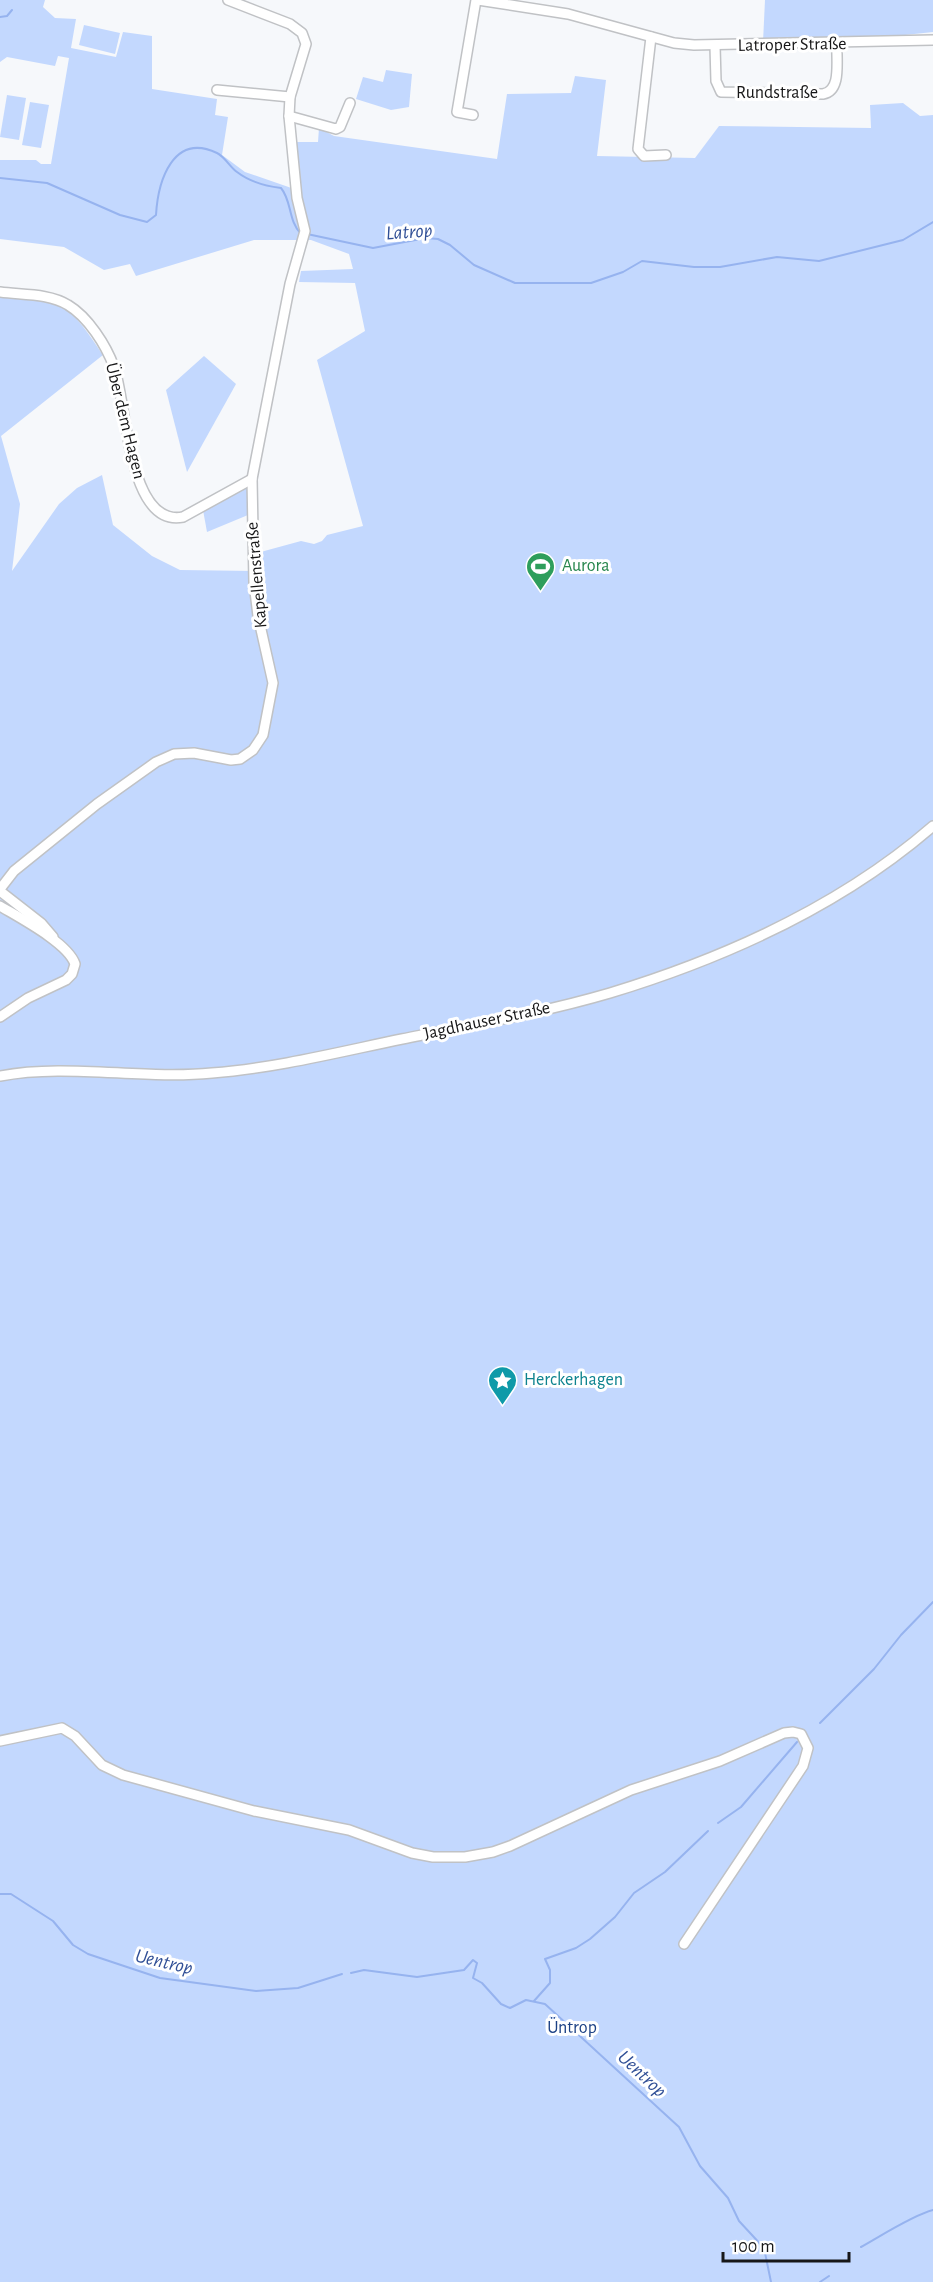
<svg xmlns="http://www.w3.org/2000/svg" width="933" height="2282" viewBox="0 0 933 2282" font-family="'Alegreya Sans',sans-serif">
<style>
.green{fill:#c3d8fe}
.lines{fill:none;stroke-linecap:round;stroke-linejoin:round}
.stream{stroke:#96b3ef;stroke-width:2}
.minor-casing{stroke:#c0c2c5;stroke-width:12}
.minor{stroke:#fff;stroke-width:9}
.labels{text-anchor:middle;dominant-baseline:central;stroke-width:6;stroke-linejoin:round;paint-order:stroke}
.street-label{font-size:18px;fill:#171718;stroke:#fff}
.leisure-label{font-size:18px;fill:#27864d;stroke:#fff;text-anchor:start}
.culture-label{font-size:18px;fill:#0d838f;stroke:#fff;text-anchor:start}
.park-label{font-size:18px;fill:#1c4185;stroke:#fff}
.water-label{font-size:20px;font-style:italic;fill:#304f96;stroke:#fff}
</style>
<rect width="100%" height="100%" fill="#f6f8fb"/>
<g class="green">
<path d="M0 0H45L43 7 55 18 76 19 71 48 116 57 123 32 152 36V89L217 99 215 115 228 117 222 155 245 172 300 191 295 142H318L319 128 334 136 497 159 507 94 571 93 575 76 606 80 597 156 695 158 719 126 871 128 870 105 903 103 920 116 933 115V2282H0V296C64 303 67 300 103 355L1 436 20 504 12 571 59 504 77 488 102 475 113 525 152 556 180 570 255 571 257 553 301 541 314 544 322 541 327 535 363 526 317 360 365 331 355 283 299 282 301 271 353 269 349 254 311 240H254L136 276 130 264 104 270 64 247 0 239V160H36L41 164H51L69 58 58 56 55 66 7 57 0 62Z"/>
<polygon points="765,0 933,0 933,32 858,40 763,42"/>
<polygon points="84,25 120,33 115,54 79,45"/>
<polygon points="386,70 412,74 409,107 391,110 356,99 363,77 383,82"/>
<polygon points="7,95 26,98 19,140 0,137"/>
<polygon points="30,102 49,105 41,148 22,145"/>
<polygon points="204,356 236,384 187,472 166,390"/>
<polygon points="248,486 248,515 207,532 203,510"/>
</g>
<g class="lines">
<g class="stream">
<polyline points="0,17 7,16 12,10"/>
<path d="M0 178 47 183 120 215 147 222 156 215C158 181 173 132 217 153 225 157 230 167 237 172 250 182 265 186 281 188 292 201 288 221 301 234"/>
<polyline points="307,234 373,248 426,238 438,239 450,245 474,265 515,283 591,283 623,272 642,261 694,267 720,267 777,257 819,261 903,240 933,222"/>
<polyline points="820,1723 874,1669 901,1635 933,1602"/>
<polyline points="718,1823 741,1807 797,1742"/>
<polyline points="0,1894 11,1894 53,1921 73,1945 88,1954 160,1978 256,1991 298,1988 342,1974"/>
<polyline points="351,1973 364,1970 417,1977 464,1970 473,1960 477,1963 473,1978 482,1983 501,2004 510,2008 526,2000 545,2004 679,2127 700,2166 728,2198 739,2221 764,2248 771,2282"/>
<polyline points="534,2001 550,1983 550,1970 545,1959 576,1948 590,1939 615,1917 634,1893 665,1872 708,1831"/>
<path d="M861 2247C881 2236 913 2215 933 2210"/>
<polyline points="820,2282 829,2276"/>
</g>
<defs>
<g id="minor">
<polyline points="478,0 568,14 674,43 694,45 933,40"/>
<polyline points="651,37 638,149 644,156 666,155"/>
<path d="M715 46 716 81 721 92 823 94C842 91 836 60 837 44"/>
<polyline points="217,90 290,97"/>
<polyline points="473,115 457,112 476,0"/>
<polyline points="289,116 336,129 340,127 350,103"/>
<path d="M0 292C21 295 49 293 68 305 88 317 106 345 114 367 127 401 127 528 183 517L252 479"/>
<polyline points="0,889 14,871 97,804 156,762 174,754 194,753 231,760 240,759 253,750 263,735 273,683 258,616 254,583 252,479 290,284 305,231 297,198 289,116 290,97 306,44 302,33 290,24 228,0"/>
<polyline points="0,891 41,923 53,937"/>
<path d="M0 906C20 918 68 943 75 964L72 974 66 980 28 998 0 1017"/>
<path d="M0 1076C68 1063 142 1080 212 1073 276 1068 339 1052 402 1039 471 1025 542 1013 610 993 725 958 842 905 933 826"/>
<polyline points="0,1741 62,1728 75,1736 102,1765 123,1775 254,1811 349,1830 412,1853 433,1857 465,1857 493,1852 510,1846 631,1790 720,1761 784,1733 793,1732 801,1734 808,1748 803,1766 684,1944"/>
</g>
</defs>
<use href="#minor" class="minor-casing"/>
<use href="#minor" class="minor"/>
</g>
<defs>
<symbol id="stadium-pin" viewBox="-11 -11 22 30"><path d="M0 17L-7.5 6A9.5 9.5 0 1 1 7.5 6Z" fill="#2e9e5b" stroke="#fff"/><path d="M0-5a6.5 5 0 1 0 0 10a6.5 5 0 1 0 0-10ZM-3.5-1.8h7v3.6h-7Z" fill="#fff"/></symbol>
<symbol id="sight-pin" viewBox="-11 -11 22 30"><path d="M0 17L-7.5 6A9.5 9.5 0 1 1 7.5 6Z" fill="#0f9aa8" stroke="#fff"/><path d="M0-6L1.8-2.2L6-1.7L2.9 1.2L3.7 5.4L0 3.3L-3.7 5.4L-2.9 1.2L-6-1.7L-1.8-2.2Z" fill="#fff"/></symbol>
</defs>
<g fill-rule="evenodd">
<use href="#stadium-pin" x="524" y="550" width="33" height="45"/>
<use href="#sight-pin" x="486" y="1364" width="33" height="45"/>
</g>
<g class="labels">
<g class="street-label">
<text transform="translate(792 45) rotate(-1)">Latroper Straße</text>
<text x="777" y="93">Rundstraße</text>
<text transform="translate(125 421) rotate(76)">Über dem Hagen</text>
<text transform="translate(257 575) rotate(-95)">Kapellenstraße</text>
<text transform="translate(487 1021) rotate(-12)">Jagdhauser Straße</text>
</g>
<g class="leisure-label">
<text x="562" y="566">Aurora</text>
</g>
<g class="culture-label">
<text x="524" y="1380">Herckerhagen</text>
</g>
<g class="park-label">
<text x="572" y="2028">Üntrop</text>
</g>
<g class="water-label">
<text transform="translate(409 232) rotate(-4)">Latrop</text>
<text transform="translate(164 1962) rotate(13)">Uentrop</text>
<text transform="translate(642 2074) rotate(43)">Uentrop</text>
</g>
</g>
<path d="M723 2252v9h126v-9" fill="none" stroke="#171718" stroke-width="3"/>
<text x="732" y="2252" font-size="18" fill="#171718" stroke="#ffffff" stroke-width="4.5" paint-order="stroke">100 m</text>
</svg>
